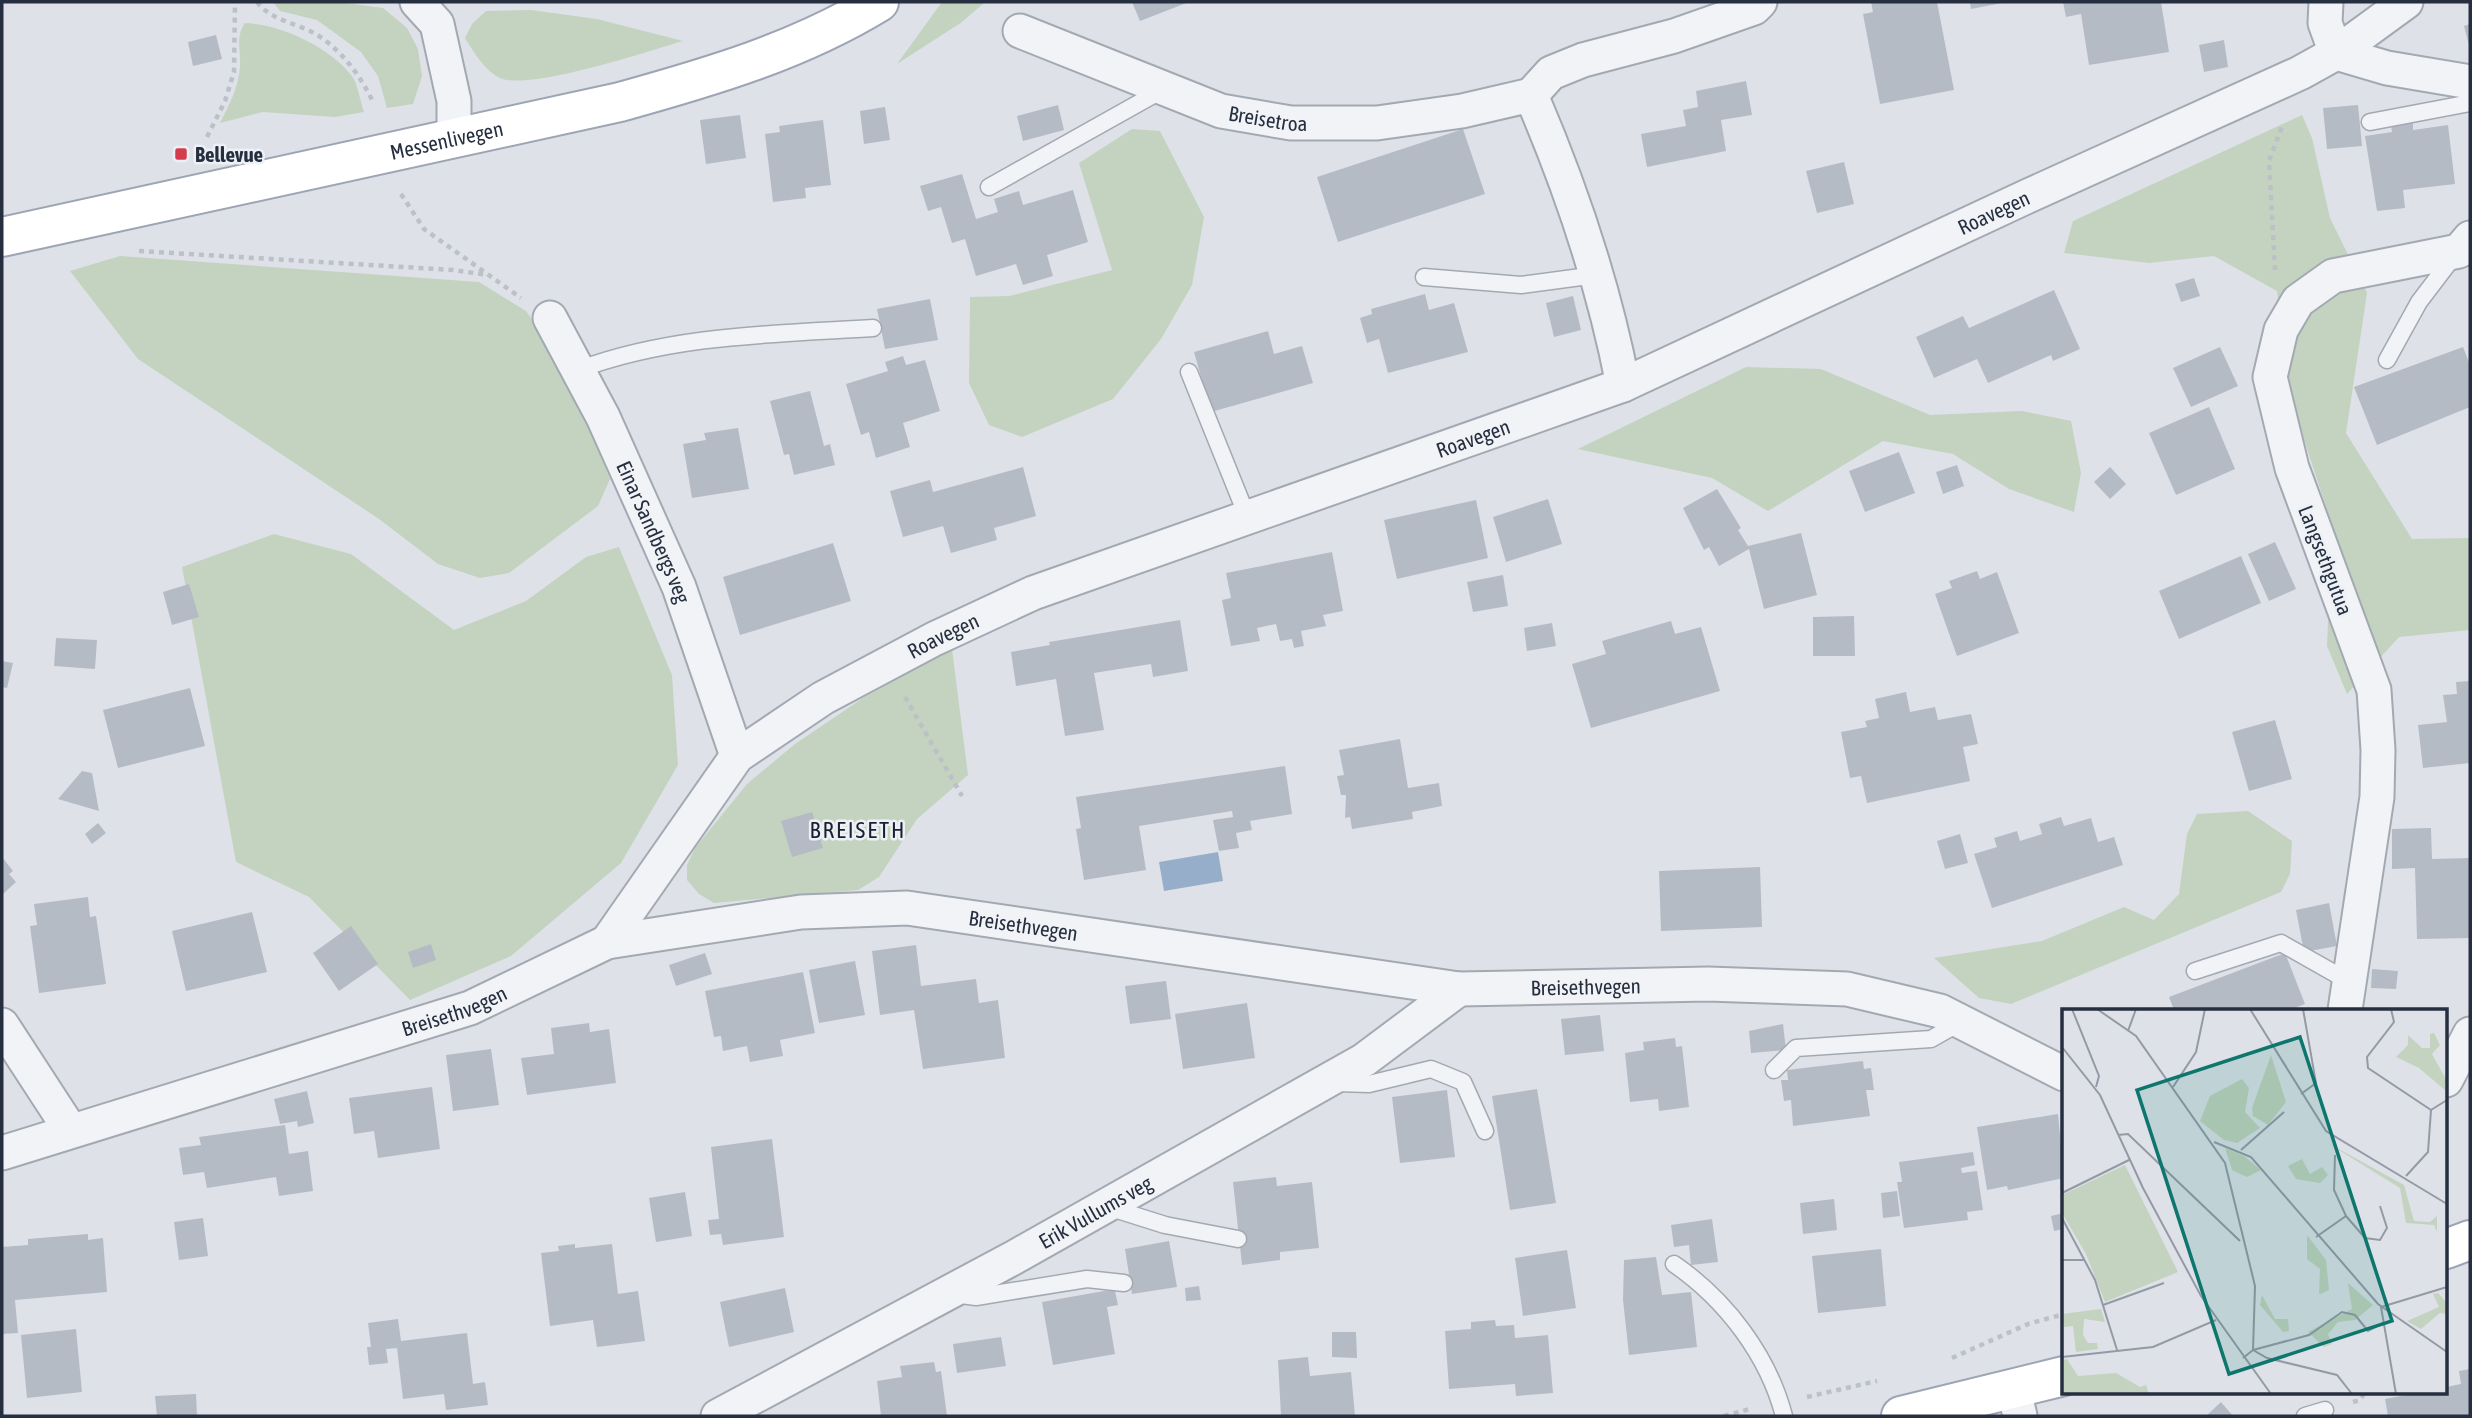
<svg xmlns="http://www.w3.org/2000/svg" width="2472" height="1418" viewBox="0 0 2472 1418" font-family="'Asap Condensed',sans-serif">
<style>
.green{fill:#c3d3bf}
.water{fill:#97aeca}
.building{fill:#b5bbc5}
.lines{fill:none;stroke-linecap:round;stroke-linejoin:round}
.lane-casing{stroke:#a3a9b2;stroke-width:19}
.street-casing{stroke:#a3a9b2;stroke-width:37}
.primary-casing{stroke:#9da5b5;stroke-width:42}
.path{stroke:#bcc0c7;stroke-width:4.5;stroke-dasharray:5 5;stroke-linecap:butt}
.lane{stroke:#f1f3f6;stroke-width:16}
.street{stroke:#f1f3f6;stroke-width:33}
.primary{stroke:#fff;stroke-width:38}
.poi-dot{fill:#d43c4e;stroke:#edf1f6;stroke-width:2.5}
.labels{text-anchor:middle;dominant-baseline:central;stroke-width:5;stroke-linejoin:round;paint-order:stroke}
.street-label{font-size:21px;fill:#262f40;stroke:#edf1f6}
.poi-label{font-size:21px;font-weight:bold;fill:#262f40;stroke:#edf1f6;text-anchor:start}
.neighbourhood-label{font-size:23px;letter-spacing:2px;fill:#192031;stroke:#edf1f6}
.inset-road{fill:none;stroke:#949aa5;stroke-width:2}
.view{fill:#0f766e;fill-opacity:0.15;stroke:#0f766e;stroke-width:3.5}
.inset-edge{fill:none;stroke:#262f40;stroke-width:3.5}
</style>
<rect width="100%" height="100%" fill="#dee2e8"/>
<g class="green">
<polygon points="338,2 383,8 407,28 418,49 422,76 413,104 387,108 378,76 361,52 317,20 280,11 274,3"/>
<polygon points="942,2 985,2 962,22 897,64"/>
<path d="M531 10 597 19 683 41C649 51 529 91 500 78 485 71 473 51 465 38L472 24 486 11Z"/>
<path d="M245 23C280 24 330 47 352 76 358 84 360 101 364 112L335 117 263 112 220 123C229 105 239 87 240 66 241 49 235 38 245 23Z"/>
<polygon points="2302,115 2312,138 2330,218 2367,293 2346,433 2412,539 2470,538 2470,630 2399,637 2347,694 2327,646 2332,525 2290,397 2277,291 2214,256 2149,263 2064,253 2073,221"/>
<polygon points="1132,129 1160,131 1204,217 1192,285 1161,339 1113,399 1022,437 989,425 969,383 970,297 1009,296 1112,270 1079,163"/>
<polygon points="120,256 479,282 526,311 563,364 610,479 598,506 509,573 480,578 438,564 379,519 138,359 70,271"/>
<polygon points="1746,367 1821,369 1930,415 2022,411 2071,421 2081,473 2074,512 2009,489 1953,454 1883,441 1768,511 1712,478 1578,449"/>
<polygon points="274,534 351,554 454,630 526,601 586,557 619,547 672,675 678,765 621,863 511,956 410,1000 309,897 236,862 182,567"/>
<polygon points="952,649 968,775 917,819 879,877 858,890 714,903 699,894 687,880 687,865 695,848 747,784 795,744 863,698"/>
<polygon points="2248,811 2292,841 2290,874 2281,892 2011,1004 1979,998 1934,958 2042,941 2124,907 2154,920 2179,894 2187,834 2197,814"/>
</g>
<polygon class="water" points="1218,852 1223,881 1164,891 1159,862"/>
<g class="building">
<polygon points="1132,2 1189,2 1140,21"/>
<polygon points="1871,2 1937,2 1954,90 1880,104 1863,14 1873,12"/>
<polygon points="1970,2 2002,2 2002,3 1971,9"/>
<polygon points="2063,2 2161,2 2169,52 2089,65 2081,14 2066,17"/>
<polygon points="2470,24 2470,45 2469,45 2464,26"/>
<polygon points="216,35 222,59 193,66 188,42"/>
<polygon points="2224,40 2228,67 2204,72 2199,45"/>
<polygon points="1746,81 1752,115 1721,120 1726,151 1647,167 1641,134 1686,126 1683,110 1698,107 1696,91"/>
<polygon points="1058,105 1064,130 1023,141 1017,116"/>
<polygon points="2358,105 2362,146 2327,149 2323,108"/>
<polygon points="885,107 890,140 864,144 860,111"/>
<polygon points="740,115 746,158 706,164 700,120"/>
<polygon points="823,120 831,185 805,188 806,198 773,202 765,134 780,132 779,126"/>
<polygon points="2413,121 2413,130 2448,125 2455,184 2403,190 2405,208 2377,211 2365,136 2392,132 2391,124"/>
<polygon points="1463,129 1485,194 1338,242 1317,177"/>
<polygon points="1844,162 1854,204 1817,213 1806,171"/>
<polygon points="962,174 976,219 998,212 994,199 1019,191 1023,205 1073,190 1088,242 1047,255 1053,276 1023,285 1016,264 976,276 965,239 952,243 941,207 928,211 920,186"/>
<polygon points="2194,278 2200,296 2181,302 2175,284"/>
<polygon points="2054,290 2080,349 2053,361 2051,355 1988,383 1977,359 1934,378 1916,337 1963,316 1969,328"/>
<polygon points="1425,294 1429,310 1454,303 1468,352 1388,373 1379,339 1367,343 1360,318 1372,314 1371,309"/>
<polygon points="1573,296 1581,330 1554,337 1546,303"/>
<polygon points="930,299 938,340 885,349 877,309"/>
<polygon points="1268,331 1274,354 1302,346 1313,383 1211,412 1194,352"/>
<polygon points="2220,347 2238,386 2191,407 2173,368"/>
<polygon points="2463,347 2470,365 2470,407 2377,445 2354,387"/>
<polygon points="903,356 906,365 925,360 940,411 903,423 910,447 876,458 869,432 861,435 846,384 888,371 885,362"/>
<polygon points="810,391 824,446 830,444 835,465 794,475 789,454 784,455 770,401"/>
<polygon points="2209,407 2235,469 2176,495 2149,433"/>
<polygon points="738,428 749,489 692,498 683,444 706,440 704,433"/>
<polygon points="1899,452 1915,493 1865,512 1849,471"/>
<polygon points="1957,465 1964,486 1943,494 1936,472"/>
<polygon points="1023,467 1036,516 994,528 997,540 951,553 943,526 903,537 890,491 930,480 933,492"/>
<polygon points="2110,467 2126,484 2110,499 2094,482"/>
<polygon points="1717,489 1741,528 1738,530 1748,546 1801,533 1817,595 1764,609 1749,549 1719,566 1709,547 1704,550 1683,508"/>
<polygon points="1548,499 1562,544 1506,562 1493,517"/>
<polygon points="1476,500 1488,558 1397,579 1384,520"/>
<polygon points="2275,542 2296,589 2269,601 2248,554"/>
<polygon points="833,543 851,601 740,635 723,577"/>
<polygon points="1332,552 1343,611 1323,615 1326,626 1301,631 1304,646 1294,648 1292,639 1280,641 1276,624 1257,628 1260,641 1231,646 1222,600 1231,598 1226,573"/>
<polygon points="2241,556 2261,603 2179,639 2159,591"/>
<polygon points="1977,571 1980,579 1997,572 2019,633 1957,656 1935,594 1952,588 1949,581"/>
<polygon points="1503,575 1508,606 1473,612 1467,582"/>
<polygon points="189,584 199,617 172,625 163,592"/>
<polygon points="1854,616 1855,656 1813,656 1813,617"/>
<polygon points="1180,620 1188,671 1153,677 1151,664 1094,673 1104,730 1065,736 1056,679 1016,686 1011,652 1050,645 1049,642"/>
<polygon points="1671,621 1675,634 1701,627 1720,691 1591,728 1572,664 1606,654 1602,641"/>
<polygon points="1552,623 1556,646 1527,651 1524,628"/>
<polygon points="56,638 97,640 95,669 54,666"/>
<polygon points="2,661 13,663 7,688 2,687"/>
<polygon points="2470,681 2470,763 2423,768 2418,725 2447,722 2443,695 2457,694 2456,682"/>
<polygon points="190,688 205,746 118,768 103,710"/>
<polygon points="1906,692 1910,712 1935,707 1938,720 1971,714 1978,744 1963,747 1970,781 1867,803 1861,776 1850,778 1841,732 1867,727 1865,721 1879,718 1875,699"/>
<polygon points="2275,720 2292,779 2249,791 2232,732"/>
<polygon points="1400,739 1408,788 1439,783 1442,806 1412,812 1413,819 1352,829 1350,817 1345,818 1346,795 1341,795 1337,776 1344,775 1339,750"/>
<polygon points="1285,766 1292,814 1250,821 1252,830 1236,833 1239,848 1219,851 1213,820 1233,817 1232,811 1139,826 1146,870 1084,880 1076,829 1081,828 1076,797"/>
<polygon points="82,771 92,773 99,811 58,799"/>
<polygon points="812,812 823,848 792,857 781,821"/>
<polygon points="2061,817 2064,826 2091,818 2098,842 2114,837 2123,865 1992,908 1974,854 1997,847 1994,838 2017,831 2020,841 2042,834 2039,824"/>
<polygon points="98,823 106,833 92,844 85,834"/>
<polygon points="2431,828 2432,859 2470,858 2470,938 2417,939 2415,868 2392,869 2392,829"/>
<polygon points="1960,834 1968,863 1945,869 1937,841"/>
<polygon points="2,857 13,871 9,874 16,882 2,895"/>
<polygon points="1760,867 1762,927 1661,931 1659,871"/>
<polygon points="88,897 90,917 96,916 106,984 39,993 30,926 37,925 34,904"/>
<polygon points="2329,903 2337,946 2304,952 2296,910"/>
<polygon points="252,912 267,972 186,991 172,931"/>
<polygon points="351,926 378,964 339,991 313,953"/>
<polygon points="431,944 436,960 413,968 408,952"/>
<polygon points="916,945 921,986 976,979 979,1003 998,1000 1005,1058 923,1069 914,1010 880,1015 872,951"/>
<polygon points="705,953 712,974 676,986 669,965"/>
<polygon points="2285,953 2305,1004 2289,1010 2174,1010 2169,997"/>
<polygon points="855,961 865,1015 819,1023 809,970"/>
<polygon points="2372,969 2398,971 2396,989 2371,988"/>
<polygon points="803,972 815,1033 780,1040 783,1056 750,1062 747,1046 723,1051 721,1036 714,1037 705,991"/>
<polygon points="1166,981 1171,1019 1130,1024 1125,986"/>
<polygon points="1247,1003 1255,1058 1183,1069 1175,1014"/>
<polygon points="1600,1015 1604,1051 1565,1055 1561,1019"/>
<polygon points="589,1023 590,1032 609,1029 616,1083 527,1095 521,1058 554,1054 551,1028"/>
<polygon points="1783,1024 1786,1050 1751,1053 1749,1031"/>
<polygon points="1675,1038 1676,1047 1682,1046 1689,1107 1659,1111 1658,1099 1630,1102 1625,1053 1644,1050 1643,1042"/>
<polygon points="491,1049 499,1105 453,1111 446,1055"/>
<polygon points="1863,1061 1864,1069 1871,1068 1874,1090 1866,1090 1870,1116 1793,1126 1791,1100 1784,1101 1781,1080 1788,1080 1787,1070"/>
<polygon points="432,1087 440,1149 378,1158 374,1131 354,1134 349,1098"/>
<polygon points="1537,1089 1556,1203 1510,1210 1492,1096"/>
<polygon points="1447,1090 1455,1157 1400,1163 1392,1097"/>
<polygon points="307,1091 314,1123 298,1127 297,1121 280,1124 274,1099"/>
<polygon points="2058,1114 2064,1178 2008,1190 2007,1186 1987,1190 1977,1127"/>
<polygon points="285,1125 289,1154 308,1151 313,1191 279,1196 276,1177 207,1188 204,1172 183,1175 179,1148 201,1145 199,1137"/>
<polygon points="772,1139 784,1237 723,1245 721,1234 710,1235 708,1220 719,1219 711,1147"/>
<polygon points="1973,1152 1975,1165 1961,1168 1962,1173 1977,1171 1983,1210 1967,1212 1968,1220 1904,1228 1897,1182 1902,1182 1899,1162"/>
<polygon points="1276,1177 1277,1186 1312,1182 1319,1248 1280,1252 1280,1260 1242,1265 1233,1182"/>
<polygon points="1897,1191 1900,1216 1883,1218 1881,1193"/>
<polygon points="685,1192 692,1236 656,1242 649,1198"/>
<polygon points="1834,1199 1837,1230 1803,1234 1800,1203"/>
<polygon points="2064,1213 2064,1229 2054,1231 2051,1216"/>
<polygon points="203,1218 208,1256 179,1260 174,1222"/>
<polygon points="1712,1219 1718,1262 1691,1265 1689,1245 1674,1247 1671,1225"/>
<polygon points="88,1234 88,1240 103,1238 107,1292 15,1300 18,1333 2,1334 2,1247 28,1245 28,1239"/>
<polygon points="1169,1241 1177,1287 1132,1294 1125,1249"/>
<polygon points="575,1244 575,1248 612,1244 618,1294 638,1291 645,1341 597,1347 593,1320 550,1326 541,1253 559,1251 558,1246"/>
<polygon points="1881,1249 1886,1306 1818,1313 1812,1256"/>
<polygon points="1567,1250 1576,1308 1523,1316 1515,1258"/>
<polygon points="1656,1257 1662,1295 1691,1292 1697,1347 1629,1355 1623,1300 1624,1260"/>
<polygon points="1199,1286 1201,1300 1186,1301 1185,1288"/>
<polygon points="785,1288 794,1332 729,1347 720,1302"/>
<polygon points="1104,1291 1115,1291 1118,1305 1107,1307 1115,1354 1053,1365 1042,1302"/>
<polygon points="398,1319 401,1341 467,1333 473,1384 485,1382 488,1405 446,1410 444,1394 403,1399 397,1348 386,1349 388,1363 369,1365 367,1347 371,1347 368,1323"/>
<polygon points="1495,1320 1496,1326 1514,1325 1515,1338 1548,1335 1553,1393 1516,1396 1515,1384 1449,1389 1445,1331 1471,1329 1471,1322"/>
<polygon points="76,1329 82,1392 27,1398 21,1335"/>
<polygon points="1332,1332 1356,1332 1357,1358 1332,1357"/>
<polygon points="1001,1337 1006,1366 957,1373 953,1344"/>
<polygon points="1308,1357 1310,1376 1351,1372 1355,1416 1281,1416 1278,1360"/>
<polygon points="934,1362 936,1372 941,1371 947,1416 881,1416 877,1381 902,1377 900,1366"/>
<polygon points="2470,1369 2470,1416 2388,1416 2385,1399 2423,1392 2446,1392 2446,1387 2461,1384 2459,1371"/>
<polygon points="196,1394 197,1416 157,1416 155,1396"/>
<polygon points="2221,1402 2233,1416 2206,1416"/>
</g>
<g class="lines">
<defs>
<g id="lane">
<polyline points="2370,122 2470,103"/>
<polyline points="989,187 1164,89"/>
<polyline points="1424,277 1521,285 1596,275"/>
<polyline points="2387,360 2419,302 2454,256"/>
<path d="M578 370C671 335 774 334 873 328"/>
<polyline points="1189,372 1247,516"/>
<polyline points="2195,971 2281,943 2348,981"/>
<polyline points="1774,1070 1796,1048 1931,1039 1961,1022"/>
<polyline points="1337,1083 1369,1084 1431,1069 1463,1082 1485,1131"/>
<polyline points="1108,1207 1165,1225 1238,1239"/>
<path d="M1674 1264C1726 1300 1768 1355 1784 1416"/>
<polyline points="954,1294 976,1297 1087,1279 1124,1283"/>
<polyline points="2305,1416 2325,1410"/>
</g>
<g id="street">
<polyline points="417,2 437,24 454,101 454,138"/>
<polyline points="2326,2 2325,23 2336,53 2387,68 2470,82"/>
<path id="s1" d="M1020 31 1221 111 1291 123H1377L1462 111 1531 95C1571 188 1604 286 1623 385"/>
<polyline points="1531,95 1551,73 1583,60 1674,36 1754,8 1760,2"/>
<path id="s2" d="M550 318 603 417 679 587 737 756"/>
<path id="s3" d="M607 942 737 756 823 698 934 639 1033 593 1623 385 2028 196 2300 73 2336 53 2406 2"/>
<polyline points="2345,1010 2377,797 2378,750 2374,690 2292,468 2270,377 2281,330 2298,301 2333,276 2459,251 2470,238"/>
<polyline points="2,1025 71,1131"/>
<polyline points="2446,1080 2470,1034"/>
<path id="s4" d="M2 1153 470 1008 607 942 801 912 907 908 1459 989 1708 984 1847 989 1940 1011 2064 1074"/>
<polyline points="2014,1390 2020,1416"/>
<path id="s5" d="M718 1416 1015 1257 1364 1060 1459 989"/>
</g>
<g id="primary">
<path id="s6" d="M2 237 620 102C710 77 799 51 879 2"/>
<polyline points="2446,1249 2470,1240"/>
<polyline points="1901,1416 2064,1376"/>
</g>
</defs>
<use href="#lane" class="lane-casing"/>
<use href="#street" class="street-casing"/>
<use href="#primary" class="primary-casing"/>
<g class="path">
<path d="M257 2C271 21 299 23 319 36 345 54 361 77 374 104"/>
<polyline points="207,137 225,101 234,72 235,2"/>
<polyline points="401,194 424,229 521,298"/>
<polyline points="139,251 453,270 488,275"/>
<polyline points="2275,270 2269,161 2283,124"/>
<polyline points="905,697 962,796"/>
<polyline points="1952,1358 2028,1324 2064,1314"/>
<polyline points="1807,1397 1877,1381"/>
<polyline points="2353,1402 2360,1400 2365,1392"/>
<polyline points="1724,1416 1750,1409"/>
</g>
<use href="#lane" class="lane"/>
<use href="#street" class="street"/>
<use href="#primary" class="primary"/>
</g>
<rect class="poi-dot" x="174" y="147" width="14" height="14" rx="3.5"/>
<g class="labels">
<g class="street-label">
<text stroke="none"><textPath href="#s1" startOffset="264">Breisetroa</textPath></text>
<text stroke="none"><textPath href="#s6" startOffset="455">Messenlivegen</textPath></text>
<text stroke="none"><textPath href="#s3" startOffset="1600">Roavegen</textPath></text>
<text stroke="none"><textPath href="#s3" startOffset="1032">Roavegen</textPath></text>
<text stroke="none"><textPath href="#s2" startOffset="238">Einar Sandbergs veg</textPath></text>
<text transform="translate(2326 560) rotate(69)">Langsethgutua</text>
<text stroke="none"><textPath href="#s3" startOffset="466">Roavegen</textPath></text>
<text stroke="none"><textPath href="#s4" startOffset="1062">Breisethvegen</textPath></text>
<text stroke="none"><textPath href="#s4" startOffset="1629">Breisethvegen</textPath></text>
<text stroke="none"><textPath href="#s4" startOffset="474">Breisethvegen</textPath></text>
<text stroke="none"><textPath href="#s5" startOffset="429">Erik Vullums veg</textPath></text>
</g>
<g class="poi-label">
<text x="195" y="154">Bellevue</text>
</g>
<g class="neighbourhood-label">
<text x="858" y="830">BREISETH</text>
</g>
</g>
<g transform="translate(2062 1009)">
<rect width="385" height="385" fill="#dee2e8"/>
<path d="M372 24 378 36 370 45 385 72 384 82 357 59 334 48 346 36V26L360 39H368V25ZM209 46 224 93 206 116 191 107 190 99ZM180 70 187 79 183 103 198 119 175 134 162 131 138 112 148 87ZM264 133 342 176 352 212 368 213 375 207V223L372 216 344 214 338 179ZM163 139 182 147 199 161 185 168 170 161ZM240 150 248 165 260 158 266 166 258 174 234 170 226 157ZM63 156 116 263 43 293 24 245 0 204V186ZM245 226 264 251 267 281 261 284 257 285 258 260 245 250ZM286 274 311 296 293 311 276 313 266 325 270 335 262 338 246 323 290 300ZM376 284 385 294V305L378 304 359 320 345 312 377 298 371 285ZM200 286 213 310H226L227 322 221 323 198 296ZM39 300 43 313 22 310 21 326 26 334H35L36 340 14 343 11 317 2 318 0 305ZM5 350 16 367 54 364 78 378 84 376 87 385H0V351Z" fill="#c3d3bf"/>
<path class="inset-road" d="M10 0 37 67 34 78M35 0 74 27 163 154 193 277 191 341 181 349M188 0 264 122 385 195M329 0 332 13 305 48 306 59 369 101M66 22 74 0M0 38 38 86 81 179 139 287 209 385M111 78 134 43 143 0M239 85 254 74 241 0M56 126 66 125 178 232M152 133 189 148 316 295 385 343M179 141 222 103M344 167 366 143 369 101 385 91M0 184 67 151M284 207 303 229 318 231 325 219 318 197M0 209 33 271 55 341M254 228 284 207 272 181 273 146M0 251H22M41 296 102 274M191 341 247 326 280 303 293 306 306 322 321 314M191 341 205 349 275 366 290 385M0 348 91 338 154 311M334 385 319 298 385 278"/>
<path class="view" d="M238 28 330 312 167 365 75 81Z"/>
<rect width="385" height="385" class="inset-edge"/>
</g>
<rect width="2472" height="1418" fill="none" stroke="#262f40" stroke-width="7"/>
</svg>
